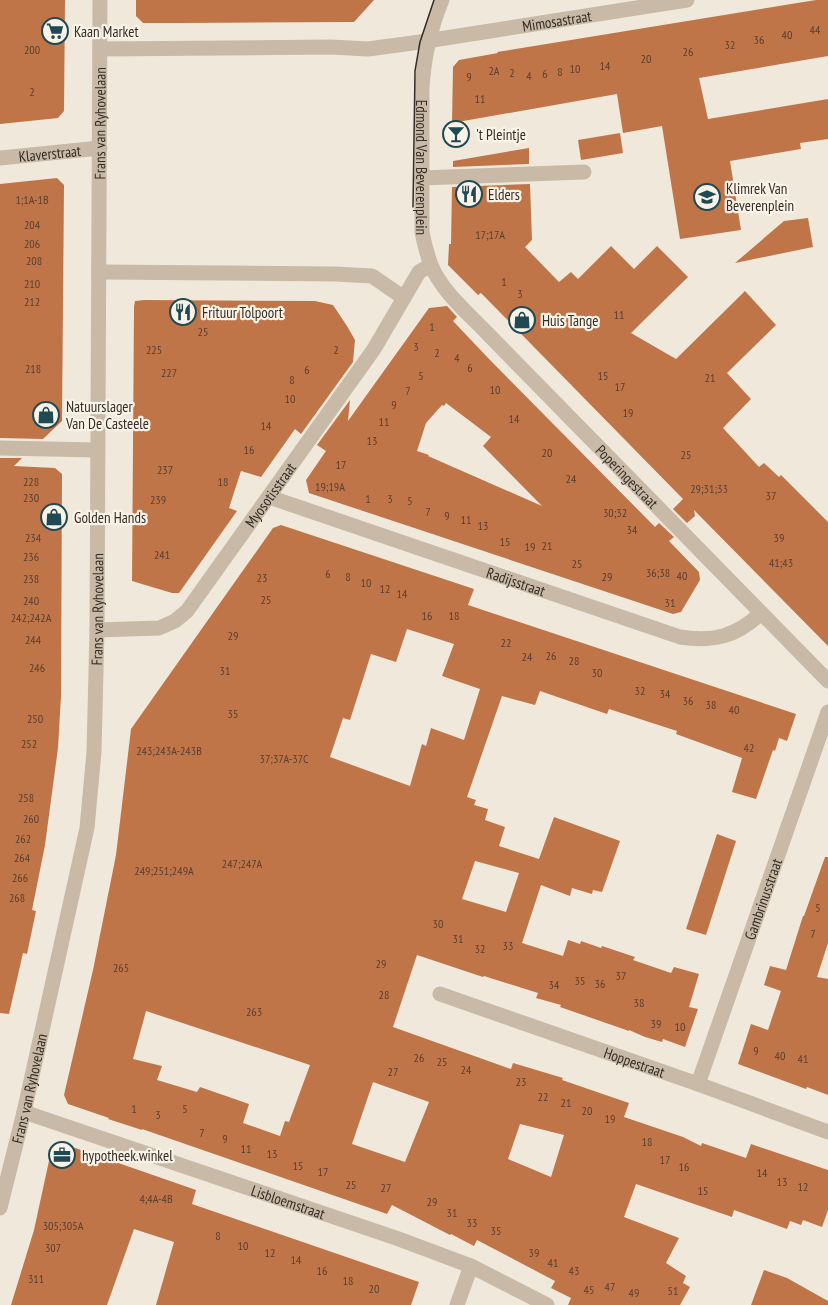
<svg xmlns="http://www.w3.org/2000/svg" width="828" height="1305" viewBox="0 0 828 1305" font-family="'PT Sans Narrow',sans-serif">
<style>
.building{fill:#c07549;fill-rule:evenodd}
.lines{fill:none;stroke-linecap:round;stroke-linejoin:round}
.minor{stroke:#c8baa7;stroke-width:15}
.tram{stroke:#352d27;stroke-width:1.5}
.labels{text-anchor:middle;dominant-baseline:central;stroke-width:4.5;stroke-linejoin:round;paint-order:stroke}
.number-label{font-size:12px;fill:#583f30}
.street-label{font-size:15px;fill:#352d27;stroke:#f8f2e7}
.poi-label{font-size:15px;fill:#352d27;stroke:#f8f2e7;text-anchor:start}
</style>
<rect width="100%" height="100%" fill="#f0e9db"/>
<g class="building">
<polygon points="0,0 65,0 64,111 58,118 0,124"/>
<polygon points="136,0 374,0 354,22 181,23 143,23 136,16"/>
<polygon points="816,0 828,0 828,56 699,78 708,119 828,99 828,139 800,143 801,149 730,161 741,230 680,239 662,126 623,133 617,94 452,123 453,67 459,60 498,53 497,52"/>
<polygon points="620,133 623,153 581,160 578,140"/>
<polygon points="529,148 529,164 453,167 453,161"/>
<polygon points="57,178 64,185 62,421 43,439 0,438 0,184"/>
<polygon points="530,184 532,240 525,247 559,282 571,272 578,279 611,246 634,269 657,246 688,277 631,333 676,359 745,291 776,325 727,373 751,399 723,428 759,467 764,463 779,477 781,475 828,522 828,646 694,510 695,516 687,523 673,509 683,499 481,293 478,295 448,265 449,244 451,244 452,187"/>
<polygon points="808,218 813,247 735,263 784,221"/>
<polygon points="144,300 315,301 333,305 347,326 355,340 353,362 301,434 295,429 261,477 241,471 229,508 237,511 179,593 172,593 132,581 134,307 135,301"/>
<path d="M447 306 457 317 453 321 490 360 655 527 659 523 674 537 669 541 699 572 700 580 681 612 673 614 309 493 306 480 326 451 317 445 350 400 348 421 429 308ZM446 403 491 437 483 446 542 506 428 456 429 455 417 451 426 423 442 405 444 406Z"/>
<polygon points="0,458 22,458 14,466 55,468 62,474 61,696 58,748 45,845 32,910 36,911 27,954 23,953 9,1014 0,1013"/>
<path d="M281 525 474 589 468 605 796 714 787 741 779 738 775 751 773 750 756 799 732 792 742 758 676 734 677 731 609 709 607 714 540 691 535 705 502 696 467 797 476 800 474 805 488 809 485 820 505 827 499 846 539 859 554 817 620 841 602 892 593 890 592 894 572 888 570 896 541 885 522 943 563 956 568 940 580 944 581 941 601 948 602 946 635 957 633 960 671 973 674 967 699 974 689 1007 698 1009 685 1047 663 1039 662 1042 645 1037 629 1030V1031L560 1007 561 1005 536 998 538 993 484 976 483 977 417 955 393 1027 511 1069 513 1063 563 1078 562 1080 629 1103 624 1117 683 1137 701 1146 702 1143 746 1158 751 1144 828 1170V1210L822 1227 803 1220 801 1225 790 1221 787 1229 734 1210 732 1217 636 1184 624 1217 679 1238 666 1263 686 1276 683 1283 690 1287 680 1305H568L571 1298 551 1288 555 1281 477 1240 474 1246 451 1234 450 1235 392 1205 387 1214 142 1129V1130L108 1119 109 1118 68 1104 64 1095 93 970 116 855 131 729 273 528ZM407 629 454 644 442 676 480 689 464 740 431 728 426 746 422 744 410 786 330 757 343 718 350 720 371 654 396 662ZM475 861 519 873 506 912 462 899ZM146 1011 310 1065 289 1122 285 1121 280 1136 243 1123 249 1104 200 1087 197 1092 157 1080 162 1066 133 1059ZM373 1082 429 1102 405 1162 352 1144ZM520 1124 564 1135 551 1177 508 1159Z"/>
<polygon points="717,834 736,841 706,935 686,929"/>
<polygon points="825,857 828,857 828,943 817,977 828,979 828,1095 807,1087 806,1089 738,1064 751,1024 768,1030 781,991 764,985 770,966 786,970 803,916 804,916"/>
<polygon points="61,1143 196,1190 192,1204 419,1282 411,1305 156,1305 174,1242 134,1229 107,1305 11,1305 34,1230 52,1147"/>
<polygon points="764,1270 787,1278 828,1301 828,1305 751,1305"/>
</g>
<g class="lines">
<g class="minor">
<path id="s1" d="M442 0C430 29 424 57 422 88V232C424 243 427 254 431 265 442 292 468 313 488 334L828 681"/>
<path id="s2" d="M100 49 331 47 368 49 420 42 687 0"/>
<path id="s3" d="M0 158 100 148"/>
<polyline points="421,178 584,172"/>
<polyline points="99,272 335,274 372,276 404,298"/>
<polyline points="0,448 97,450"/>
<path id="s4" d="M269 497 680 637C713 642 736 637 761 613"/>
<path id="s5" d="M97 630 159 628 175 621 187 611 374 349 419 272 424 269 431 266"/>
<path id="s6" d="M440 994 698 1084 828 1132"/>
<path id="s7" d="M698 1084 828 712"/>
<path id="s8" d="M24 1112 396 1238 471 1266 547 1305"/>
<path id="s9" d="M0 1208 24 1112 87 828 94 752 97 630 100 0"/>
<polyline points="457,1305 471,1266"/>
</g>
<polyline class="tram" points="413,207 415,71 420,42 434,0"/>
</g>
<defs>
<symbol id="supermarket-ring" viewBox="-11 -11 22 22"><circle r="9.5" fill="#f8f2e7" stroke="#1f4a54" stroke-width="1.5"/><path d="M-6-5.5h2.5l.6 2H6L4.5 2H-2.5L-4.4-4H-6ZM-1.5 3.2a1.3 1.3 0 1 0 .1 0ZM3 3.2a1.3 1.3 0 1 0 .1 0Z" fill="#1f4a54"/></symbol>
<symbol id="bar-ring" viewBox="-11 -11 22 22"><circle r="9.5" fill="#f8f2e7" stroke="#1f4a54" stroke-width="1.5"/><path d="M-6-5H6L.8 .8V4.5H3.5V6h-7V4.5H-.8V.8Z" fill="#1f4a54"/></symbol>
<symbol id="restaurant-ring" viewBox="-11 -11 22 22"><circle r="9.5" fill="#f8f2e7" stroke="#1f4a54" stroke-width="1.5"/><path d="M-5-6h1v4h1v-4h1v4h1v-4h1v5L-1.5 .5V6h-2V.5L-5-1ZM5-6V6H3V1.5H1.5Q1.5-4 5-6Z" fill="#1f4a54"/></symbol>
<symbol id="school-ring" viewBox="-11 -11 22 22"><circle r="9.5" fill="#f8f2e7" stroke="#1f4a54" stroke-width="1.5"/><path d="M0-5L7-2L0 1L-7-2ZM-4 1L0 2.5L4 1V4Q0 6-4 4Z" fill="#1f4a54"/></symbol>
<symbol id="shop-ring" viewBox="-11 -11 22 22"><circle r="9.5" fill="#f8f2e7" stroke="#1f4a54" stroke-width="1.5"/><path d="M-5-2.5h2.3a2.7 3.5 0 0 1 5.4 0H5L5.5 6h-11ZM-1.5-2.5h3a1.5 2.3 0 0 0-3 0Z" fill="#1f4a54"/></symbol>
<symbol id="office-ring" viewBox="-11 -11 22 22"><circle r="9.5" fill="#f8f2e7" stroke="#1f4a54" stroke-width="1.5"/><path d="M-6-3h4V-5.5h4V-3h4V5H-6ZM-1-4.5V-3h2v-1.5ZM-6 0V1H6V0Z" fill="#1f4a54"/></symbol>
</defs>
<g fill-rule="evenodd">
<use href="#supermarket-ring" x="40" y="16" width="30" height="30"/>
<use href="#bar-ring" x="441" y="119" width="30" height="30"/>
<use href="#restaurant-ring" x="454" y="179" width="30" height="30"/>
<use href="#school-ring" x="692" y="182" width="30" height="30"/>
<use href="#restaurant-ring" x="168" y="297" width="30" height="30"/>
<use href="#shop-ring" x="507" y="305" width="30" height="30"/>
<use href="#shop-ring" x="31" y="400" width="30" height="30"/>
<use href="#shop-ring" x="39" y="502" width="30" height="30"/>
<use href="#office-ring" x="47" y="1140" width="30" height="30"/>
</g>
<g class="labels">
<g class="number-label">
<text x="815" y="29">44</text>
<text x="787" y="34">40</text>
<text x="759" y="39">36</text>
<text x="730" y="44">32</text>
<text x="32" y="49">200</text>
<text x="688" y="51">26</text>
<text x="646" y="58">20</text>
<text x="605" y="65">14</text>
<text x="575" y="68">10</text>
<text x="494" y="70">2A</text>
<text x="560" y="71">8</text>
<text x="512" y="72">2</text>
<text x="545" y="73">6</text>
<text x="529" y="75">4</text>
<text x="469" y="76">9</text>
<text x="32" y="91">2</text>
<text x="480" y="98">11</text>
<text x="32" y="199">1;1A-1B</text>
<text x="32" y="224">204</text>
<text x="490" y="234">17;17A</text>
<text x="32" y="243">206</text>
<text x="34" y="260">208</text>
<text x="504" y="281">1</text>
<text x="32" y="283">210</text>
<text x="520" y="293">3</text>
<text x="32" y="301">212</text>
<text x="619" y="314">11</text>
<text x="432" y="326">1</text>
<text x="203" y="331">25</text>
<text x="416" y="346">3</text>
<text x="154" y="349">225</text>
<text x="336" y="349">2</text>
<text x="437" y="352">2</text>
<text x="457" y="357">4</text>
<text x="470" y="367">6</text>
<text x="33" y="368">218</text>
<text x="307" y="369">6</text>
<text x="169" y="372">227</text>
<text x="421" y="375">5</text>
<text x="603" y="375">15</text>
<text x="710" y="377">21</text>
<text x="292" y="379">8</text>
<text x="620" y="386">17</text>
<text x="495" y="389">10</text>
<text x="408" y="390">7</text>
<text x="290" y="398">10</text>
<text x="394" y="404">9</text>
<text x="628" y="412">19</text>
<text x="514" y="418">14</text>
<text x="384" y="421">11</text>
<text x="266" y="425">14</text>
<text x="372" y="440">13</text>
<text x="249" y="449">16</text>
<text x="547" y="452">20</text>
<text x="686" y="454">25</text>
<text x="341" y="464">17</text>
<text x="165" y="469">237</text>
<text x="571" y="478">24</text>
<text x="31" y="481">228</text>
<text x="223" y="481">18</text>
<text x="330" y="486">19;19A</text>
<text x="709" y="488">29;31;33</text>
<text x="771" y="495">37</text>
<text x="31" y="497">230</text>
<text x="368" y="498">1</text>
<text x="390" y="498">3</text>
<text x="158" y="499">239</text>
<text x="410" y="500">5</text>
<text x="428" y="511">7</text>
<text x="615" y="512">30;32</text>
<text x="447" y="515">9</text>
<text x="466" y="519">11</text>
<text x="483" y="525">13</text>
<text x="632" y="529">34</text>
<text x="33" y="537">234</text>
<text x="779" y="537">39</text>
<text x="505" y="541">15</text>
<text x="547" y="545">21</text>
<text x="530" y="546">19</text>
<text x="162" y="554">241</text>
<text x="31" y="556">236</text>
<text x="781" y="562">41;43</text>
<text x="577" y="563">25</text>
<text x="658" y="572">36;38</text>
<text x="328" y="573">6</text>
<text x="682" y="575">40</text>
<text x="348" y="576">8</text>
<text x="607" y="576">29</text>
<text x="262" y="577">23</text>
<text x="31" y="578">238</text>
<text x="366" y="582">10</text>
<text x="385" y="588">12</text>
<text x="402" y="593">14</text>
<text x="266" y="599">25</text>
<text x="31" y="600">240</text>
<text x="670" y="602">31</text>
<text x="427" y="615">16</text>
<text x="454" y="615">18</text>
<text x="31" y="617">242;242A</text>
<text x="233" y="635">29</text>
<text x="33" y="639">244</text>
<text x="506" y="642">22</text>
<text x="551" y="655">26</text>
<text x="527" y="656">24</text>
<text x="574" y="660">28</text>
<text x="37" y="667">246</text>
<text x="225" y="670">31</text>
<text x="597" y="672">30</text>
<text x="640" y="690">32</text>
<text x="665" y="693">34</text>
<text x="688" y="700">36</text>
<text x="711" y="704">38</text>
<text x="734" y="709">40</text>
<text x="233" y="713">35</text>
<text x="35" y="718">250</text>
<text x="29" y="743">252</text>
<text x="749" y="747">42</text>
<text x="169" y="750">243;243A-243B</text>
<text x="284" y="758">37;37A-37C</text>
<text x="26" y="797">258</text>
<text x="31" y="818">260</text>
<text x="23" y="838">262</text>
<text x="22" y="857">264</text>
<text x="242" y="863">247;247A</text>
<text x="164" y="870">249;251;249A</text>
<text x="20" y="877">266</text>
<text x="17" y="897">268</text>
<text x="818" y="907">5</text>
<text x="438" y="923">30</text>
<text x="813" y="933">7</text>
<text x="458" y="938">31</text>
<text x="508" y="945">33</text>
<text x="480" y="948">32</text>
<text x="381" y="963">29</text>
<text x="121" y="967">265</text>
<text x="621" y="975">37</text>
<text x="580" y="980">35</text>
<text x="600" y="983">36</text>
<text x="554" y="984">34</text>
<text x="384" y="994">28</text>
<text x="639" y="1002">38</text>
<text x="254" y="1011">263</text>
<text x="656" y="1023">39</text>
<text x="680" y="1026">10</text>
<text x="756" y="1050">9</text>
<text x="780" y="1055">40</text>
<text x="419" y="1057">26</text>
<text x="803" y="1058">41</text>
<text x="442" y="1061">25</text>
<text x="466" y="1069">24</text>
<text x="393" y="1071">27</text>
<text x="521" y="1081">23</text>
<text x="543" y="1096">22</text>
<text x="566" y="1102">21</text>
<text x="134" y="1108">1</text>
<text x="185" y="1108">5</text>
<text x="587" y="1110">20</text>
<text x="158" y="1114">3</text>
<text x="610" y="1118">19</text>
<text x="202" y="1132">7</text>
<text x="225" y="1138">9</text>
<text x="647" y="1141">18</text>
<text x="246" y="1148">11</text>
<text x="272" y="1153">13</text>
<text x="665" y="1159">17</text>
<text x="298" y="1165">15</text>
<text x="684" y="1166">16</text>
<text x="323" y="1171">17</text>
<text x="762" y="1172">14</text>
<text x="782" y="1181">13</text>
<text x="351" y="1184">25</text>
<text x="803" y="1186">12</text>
<text x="386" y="1187">27</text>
<text x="703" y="1190">15</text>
<text x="156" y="1198">4;4A-4B</text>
<text x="432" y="1201">29</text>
<text x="452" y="1212">31</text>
<text x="472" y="1222">33</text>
<text x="63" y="1225">305;305A</text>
<text x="496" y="1230">35</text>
<text x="218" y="1235">8</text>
<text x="243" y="1245">10</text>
<text x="53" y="1247">307</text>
<text x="270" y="1252">12</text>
<text x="534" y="1252">39</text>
<text x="296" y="1259">14</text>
<text x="553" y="1262">41</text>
<text x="322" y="1270">16</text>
<text x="574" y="1270">43</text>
<text x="36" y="1278">311</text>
<text x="348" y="1280">18</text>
<text x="610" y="1286">47</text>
<text x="374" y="1288">20</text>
<text x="589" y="1289">45</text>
<text x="673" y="1290">51</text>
<text x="634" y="1292">49</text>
</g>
<g class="street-label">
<text stroke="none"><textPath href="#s2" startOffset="459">Mimosastraat</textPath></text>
<text stroke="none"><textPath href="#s9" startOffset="1095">Frans van Ryhovelaan</textPath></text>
<text stroke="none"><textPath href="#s3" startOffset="50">Klaverstraat</textPath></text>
<text stroke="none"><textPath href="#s1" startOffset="170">Edmond Van Beverenplein</textPath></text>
<text stroke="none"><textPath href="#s1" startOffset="558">Poperingestraat</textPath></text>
<text stroke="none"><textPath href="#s5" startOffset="238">Myosotisstraat</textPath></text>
<text stroke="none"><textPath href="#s4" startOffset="261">Radijsstraat</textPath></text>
<text stroke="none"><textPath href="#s9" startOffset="609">Frans van Ryhovelaan</textPath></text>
<text stroke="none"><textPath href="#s7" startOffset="196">Gambrinusstraat</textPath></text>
<text stroke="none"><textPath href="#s6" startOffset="206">Hoppestraat</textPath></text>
<text stroke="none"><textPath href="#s9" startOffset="123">Frans van Ryhovelaan</textPath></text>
<text stroke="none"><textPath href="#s8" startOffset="279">Lisbloemstraat</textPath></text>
</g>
<g class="poi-label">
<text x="74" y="31">Kaan Market</text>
<text x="476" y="134">'t Pleintje</text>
<text x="726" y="188">Klimrek Van<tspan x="726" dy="17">Beverenplein</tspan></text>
<text x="488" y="194">Elders</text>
<text x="202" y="312">Frituur Tolpoort</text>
<text x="542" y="320">Huis Tange</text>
<text x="66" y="406">Natuurslager<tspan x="66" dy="17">Van De Casteele</tspan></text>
<text x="74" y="517">Golden Hands</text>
<text x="82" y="1155">hypotheek.winkel</text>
</g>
</g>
</svg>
